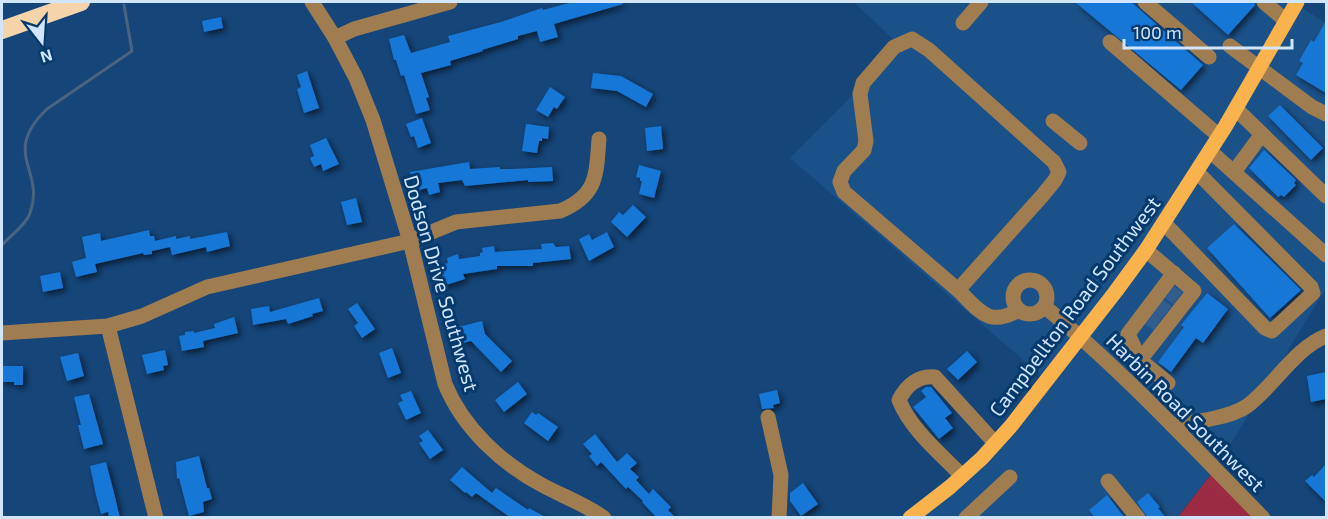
<svg xmlns="http://www.w3.org/2000/svg" width="1328" height="519" viewBox="0 0 1328 519" font-family="'Exo 2',sans-serif">
<style>
.built{fill:#1b5189}
.green{fill:#9a2b42}
.lines{fill:none;stroke-linecap:round;stroke-linejoin:round}
.stream{stroke:#496380;stroke-width:3}
.building{fill:#1677d6;filter:url(#shadow)}
.minor-tunnel{stroke:#315d8d;stroke-width:15;stroke-dasharray:15 8;stroke-linecap:butt}
.minor{stroke:#a07d50;stroke-width:15}
.major{stroke:#f9b24c;stroke-width:15}
.highway{stroke:#f6d4aa;stroke-width:18}
.labels{text-anchor:middle;dominant-baseline:central;stroke-width:6;stroke-linejoin:round;paint-order:stroke}
.street-label{font-size:20px;fill:#d1e5fe;stroke:#063a6d}
</style>
<defs>
<filter id="shadow"><feDropShadow dx="3" dy="3" stdDeviation="3" flood-color="#0009"/></filter>
</defs>
<rect width="100%" height="100%" fill="#154579"/>
<polygon class="built" points="854,2 1293,2 1326,23 1326,288 1216,468 1177,517 910,517 1052,385 790,158 901,47"/>
<polygon class="green" points="1216,468 1264,518 1177,518"/>
<g class="lines">
<path class="stream" d="M2 245C10 236 26 225 30 213 46 170 0 154 47 109L132 51 124 5"/>
</g>
<g class="building">
<polygon points="573,2 622,2 623,4 554,24 558,37 540,42 537,31 518,36 518,39 482,50 483,51 450,61 451,65 421,73 429,97 426,98 430,110 416,114 404,75 401,76 396,60 394,60 389,39 404,35 411,53 450,42 448,36 501,22 542,8 543,10"/>
<polygon points="1075,2 1131,2 1203,65 1181,90"/>
<polygon points="1191,2 1254,2 1255,5 1228,35"/>
<polygon points="221,17 223,28 204,32 202,21"/>
<polygon points="1326,21 1326,93 1296,75 1303,63 1299,61 1311,40 1314,42"/>
<polygon points="307,71 319,108 304,113 297,89 301,87 297,75"/>
<polygon points="593,73 621,76 653,94 646,107 617,91 591,88"/>
<polygon points="550,87 565,97 557,109 554,107 548,117 536,110"/>
<polygon points="1280,105 1323,148 1311,160 1268,116"/>
<polygon points="422,118 431,143 418,148 414,136 411,137 406,124"/>
<polygon points="526,124 549,127 548,139 542,138 542,141 539,141 537,153 522,151"/>
<polygon points="661,126 663,149 647,151 645,128"/>
<polygon points="326,138 339,164 323,171 321,164 314,167 310,158 314,156 310,145"/>
<polygon points="1264,150 1296,180 1294,183 1296,185 1284,197 1281,195 1278,197 1249,168"/>
<polygon points="469,162 470,169 500,167 500,169 513,169 552,167 553,181 528,182 528,180 465,186 462,180 438,183 440,192 429,195 427,188 415,191 410,172"/>
<polygon points="639,165 661,171 654,198 639,194 642,181 640,181 640,178 636,177"/>
<polygon points="356,198 362,222 347,225 341,202"/>
<polygon points="633,205 646,217 627,237 611,222 619,212 623,215"/>
<polygon points="1234,224 1301,290 1270,318 1207,248"/>
<polygon points="149,230 150,236 154,236 155,241 176,236 176,239 190,236 190,239 227,232 230,246 207,252 206,247 172,255 170,247 152,251 152,254 144,255 143,253 95,264 97,272 76,277 72,262 86,258 82,237 100,233 101,241"/>
<polygon points="607,232 614,247 589,261 579,239 589,234 592,240"/>
<polygon points="553,243 556,247 569,246 571,259 533,263 533,266 497,266 497,269 463,274 465,279 443,286 437,266 448,263 447,258 458,254 459,259 480,256 480,253 483,252 482,248 494,246 495,252 542,249 541,244"/>
<polygon points="60,272 63,288 43,292 40,276"/>
<polygon points="1207,293 1228,309 1203,343 1196,338 1171,372 1158,362 1184,327 1181,325"/>
<polygon points="319,298 323,311 312,314 313,316 288,324 286,319 253,325 251,309 269,306 270,312"/>
<polygon points="357,303 375,329 362,338 354,326 358,323 348,309"/>
<polygon points="234,317 238,333 203,341 204,347 182,351 179,336 185,335 185,332 194,331 194,333 215,328 214,324"/>
<polygon points="482,321 485,334 512,361 501,372 471,341 463,343 458,327"/>
<polygon points="392,348 401,373 388,378 379,353"/>
<polygon points="165,350 168,365 163,366 164,370 147,374 142,355"/>
<polygon points="967,351 977,362 958,380 947,369"/>
<polygon points="78,353 84,376 67,381 60,357"/>
<polygon points="2,366 23,366 23,385 14,385 14,382 2,382"/>
<polygon points="1326,372 1326,399 1311,402 1307,376"/>
<polygon points="518,382 527,394 504,412 495,400"/>
<polygon points="926,387 931,387 952,413 945,418 953,428 939,439 913,407 926,397 921,391"/>
<polygon points="777,390 780,403 773,405 774,408 762,409 759,394"/>
<polygon points="411,391 421,413 406,420 398,403 403,401 400,395"/>
<polygon points="89,394 103,444 84,449 78,425 81,425 74,397"/>
<polygon points="532,412 536,415 538,413 558,427 548,441 524,423"/>
<polygon points="428,430 443,450 430,459 419,443 423,441 419,436"/>
<polygon points="595,434 617,462 627,453 637,463 630,469 639,477 636,480 649,494 653,489 671,507 668,510 676,518 657,518 642,502 643,501 628,487 626,489 601,462 597,466 589,456 592,454 583,444"/>
<polygon points="199,456 207,488 209,488 212,499 203,502 204,512 189,516 179,478 177,479 176,462"/>
<polygon points="106,462 113,489 120,518 109,518 108,512 101,514 96,495 90,466"/>
<polygon points="1326,464 1326,502 1305,481 1312,475 1314,477"/>
<polygon points="462,467 492,493 496,488 528,510 529,508 547,518 511,518 476,493 472,497 466,492 465,493 450,480"/>
<polygon points="803,483 818,504 801,516 790,501 790,493"/>
<polygon points="1148,493 1160,507 1158,508 1166,518 1148,518 1137,502"/>
<polygon points="1107,495 1125,518 1095,518 1089,510"/>
</g>
<g class="lines">
<g class="minor-tunnel">
<polyline points="1168,291 1178,298"/>
<polyline points="1158,305 1167,312"/>
<polyline points="1149,318 1158,324"/>
</g>
<g class="minor">
<path d="M312 2 335 38 356 78 373 120 410 241 445 384C463 428 501 463 542 485 562 496 585 504 604 518"/>
<polyline points="1145,2 1209,57"/>
<polyline points="1264,2 1286,21"/>
<polyline points="963,23 981,2"/>
<polyline points="335,38 354,29 450,2"/>
<polyline points="1110,42 1219,136"/>
<polyline points="1230,46 1312,107 1326,114"/>
<polyline points="1236,109 1326,196"/>
<polyline points="1053,121 1080,143"/>
<polyline points="1210,151 1326,255"/>
<polyline points="1234,172 1262,134"/>
<polyline points="1164,223 1265,328 1272,331 1313,293 1311,287 1197,172"/>
<polyline points="1146,250 1194,291 1140,360 1168,383"/>
<circle cx="1030" cy="297" r="17"/>
<path d="M958 290 844 192 840 182 844 171 864 150 866 141 860 94 863 83 894 47 912 39 929 50 1054 162 1059 172 1055 180 1042 196 958 290C979 310 988 328 1019 310"/>
<path d="M1045 307C1123 371 1192 446 1263 518"/>
<polyline points="108,326 156,518"/>
<path d="M2 333 108 326 142 316 207 287 410 241 456 222 560 211C598 195 596 175 599 139"/>
<polyline points="1140,360 1128,334 1174,273"/>
<polyline points="768,417 781,475 779,518"/>
<path d="M1172 425C1193 422 1230 418 1247 406 1275 385 1294 349 1326 336"/>
<path d="M962 476C940 453 911 430 899 400 906 386 918 375 935 377L995 443"/>
<polyline points="1108,481 1138,518"/>
<polyline points="966,518 1010,477"/>
</g>
<polyline class="major" points="910,518 950,487 982,458 1011,426 1116,291 1146,250 1225,127 1297,2"/>
<polyline class="highway" points="2,30 81,2"/>
</g>
<g class="labels">
<g class="street-label">
<text transform="translate(442 283) rotate(74)">Dodson Drive Southwest</text>
<text transform="translate(1074 306) rotate(-53)">Campbellton Road Southwest</text>
<text transform="translate(1186 412) rotate(45)">Harbin Road Southwest</text>
</g>
</g>
<rect width="1328" height="519" fill="none" stroke="#d1e5fe" stroke-width="6"/>
<g transform="translate(42 42) rotate(163)" stroke="#063a6d" stroke-width="4.5" paint-order="stroke">
<path d="M0-4.5L10 22L0 15L-10 22Z" fill="#d1e5fe"/>
<text y="-9" font-size="16" font-weight="bold" text-anchor="middle" fill="#d1e5fe">N</text>
</g>
<path d="M1124 39v9h168v-9" fill="none" stroke="#d1e5fe" stroke-width="3"/>
<text x="1133" y="39" font-size="18" fill="#d1e5fe" stroke="#063a6d" stroke-width="4.5" paint-order="stroke">100 m</text>
</svg>
